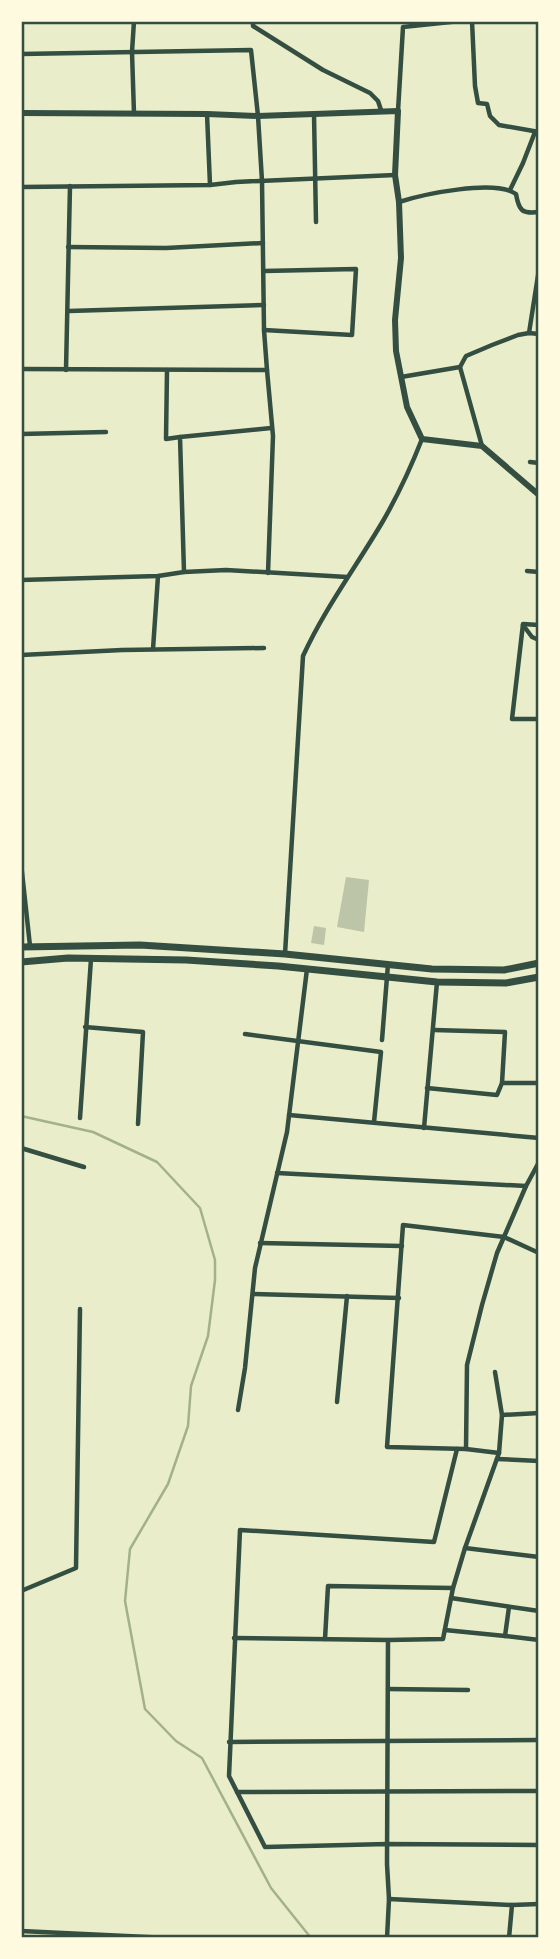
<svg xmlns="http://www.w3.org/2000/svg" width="560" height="1959" viewBox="0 0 560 1959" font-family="Commissioner,sans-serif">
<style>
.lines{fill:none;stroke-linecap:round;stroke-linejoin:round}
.stream{stroke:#a3b18a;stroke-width:2.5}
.building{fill:#bcc5a7}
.minor{stroke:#344e41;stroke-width:4.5}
.tertiary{stroke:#344e41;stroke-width:6}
.primary{stroke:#344e41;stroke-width:7}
.neatline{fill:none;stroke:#344e41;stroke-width:2.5}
</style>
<rect width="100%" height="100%" fill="#e9edc9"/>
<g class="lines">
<polyline class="stream" points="21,1116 93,1132 157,1162 200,1208 215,1260 215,1280 208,1336 191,1386 188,1426 168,1484 130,1549 125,1601 145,1709 176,1741 202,1758 271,1888 311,1938"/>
</g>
<g class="building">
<polygon points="346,877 369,880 364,932 337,927"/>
<polygon points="314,926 326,928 324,945 311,943"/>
</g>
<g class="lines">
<g class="minor">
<polyline points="134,21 132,52 134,114"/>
<polyline points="253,21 253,26 323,70 370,93 378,101 381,110"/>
<polyline points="472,21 475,86 478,103 487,104 490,116 499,125 539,132"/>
<polyline points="21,54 251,50 258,116 262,181 264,330 267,370 21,369"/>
<polyline points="398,111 403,27 460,21"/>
<polyline points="207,114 210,185"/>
<polyline points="314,114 316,222"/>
<polyline points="21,187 210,185 236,182 395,175"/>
<polyline points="510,190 523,163 535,132"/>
<path d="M399 202C424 194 495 179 516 194 519 211 522 214 539 212"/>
<polyline points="68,247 166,248 263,243"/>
<polyline points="69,311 264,305"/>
<polyline points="264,330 352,335 356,269 264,271"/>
<polyline points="529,333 539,269"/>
<polyline points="460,367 482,446"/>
<polyline points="66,370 70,186"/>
<polyline points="167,370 166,439 180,437"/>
<polyline points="267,370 273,436 268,573"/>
<polyline points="401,377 460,367 466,356 492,345 518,335 529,333 539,334"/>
<polyline points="21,434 106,432"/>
<polyline points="530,462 539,463"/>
<polyline points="527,571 539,572"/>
<polyline points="184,572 180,437 271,428"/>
<polyline points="21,580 158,576 184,572 226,570 347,577"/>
<polyline points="523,625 532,637 539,640"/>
<polyline points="539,625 523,624 512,719 539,719"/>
<polyline points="153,649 158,576"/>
<polyline points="21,655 122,650 264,648"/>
<polyline points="21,863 30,946"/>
<path d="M285 954 303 656C325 608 356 567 383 521 398 495 411 467 422 439"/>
<polyline points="85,1027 143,1032 138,1124"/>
<polyline points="434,1030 505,1032 502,1083"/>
<polyline points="245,1034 381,1052 374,1122"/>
<polyline points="382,1040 388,964"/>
<polyline points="427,1088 497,1095 502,1083 539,1083"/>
<polyline points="289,1115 539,1138"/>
<polyline points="80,1118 91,959"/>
<polyline points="424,1128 437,982"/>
<polyline points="21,1148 84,1167"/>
<polyline points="539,1162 526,1186 497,1253 482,1305 467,1365 466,1449 387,1447 403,1225 504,1237 539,1253"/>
<polyline points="277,1173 526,1186"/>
<polyline points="260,1243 402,1246"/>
<polyline points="253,1294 399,1298"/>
<polyline points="495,1372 502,1415 499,1453"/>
<polyline points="337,1402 347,1296"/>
<polyline points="238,1410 245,1368 255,1268 287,1132 307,969"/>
<polyline points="502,1415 539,1413"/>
<polyline points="457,1449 434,1542 240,1530 229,1776 265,1847 387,1844 539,1845"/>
<polyline points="497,1459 539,1461"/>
<polyline points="465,1548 539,1557"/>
<polyline points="21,1591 76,1568 80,1309"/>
<polyline points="451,1598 539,1611"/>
<polyline points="509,1607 505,1636 539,1640"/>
<polyline points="445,1630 505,1636"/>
<polyline points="234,1638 388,1640"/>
<polyline points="325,1639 328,1586 453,1588"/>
<polyline points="388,1689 468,1690"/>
<polyline points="229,1742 539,1740"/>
<polyline points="237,1792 539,1791"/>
<polyline points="389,1899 512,1905"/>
<polyline points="21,1931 168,1938"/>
<polyline points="387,1938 389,1899 387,1864 388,1640 443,1639 453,1588 465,1548 499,1453 466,1449"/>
<polyline points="509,1938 512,1905 539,1904"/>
</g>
<polyline class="tertiary" points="21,113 207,114 258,116 398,111 395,175 399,202 401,258 395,320 396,351 407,407 422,439 482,446 539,495"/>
<g class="primary">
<polyline points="21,947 140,945 285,954 432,969 504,970 539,963"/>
<polyline points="21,962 68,958 186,960 278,966 437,982 506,983 539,977"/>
</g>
</g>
<rect width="560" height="1959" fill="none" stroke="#fefae0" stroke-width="46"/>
<rect x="23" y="23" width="514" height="1913" class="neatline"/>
</svg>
